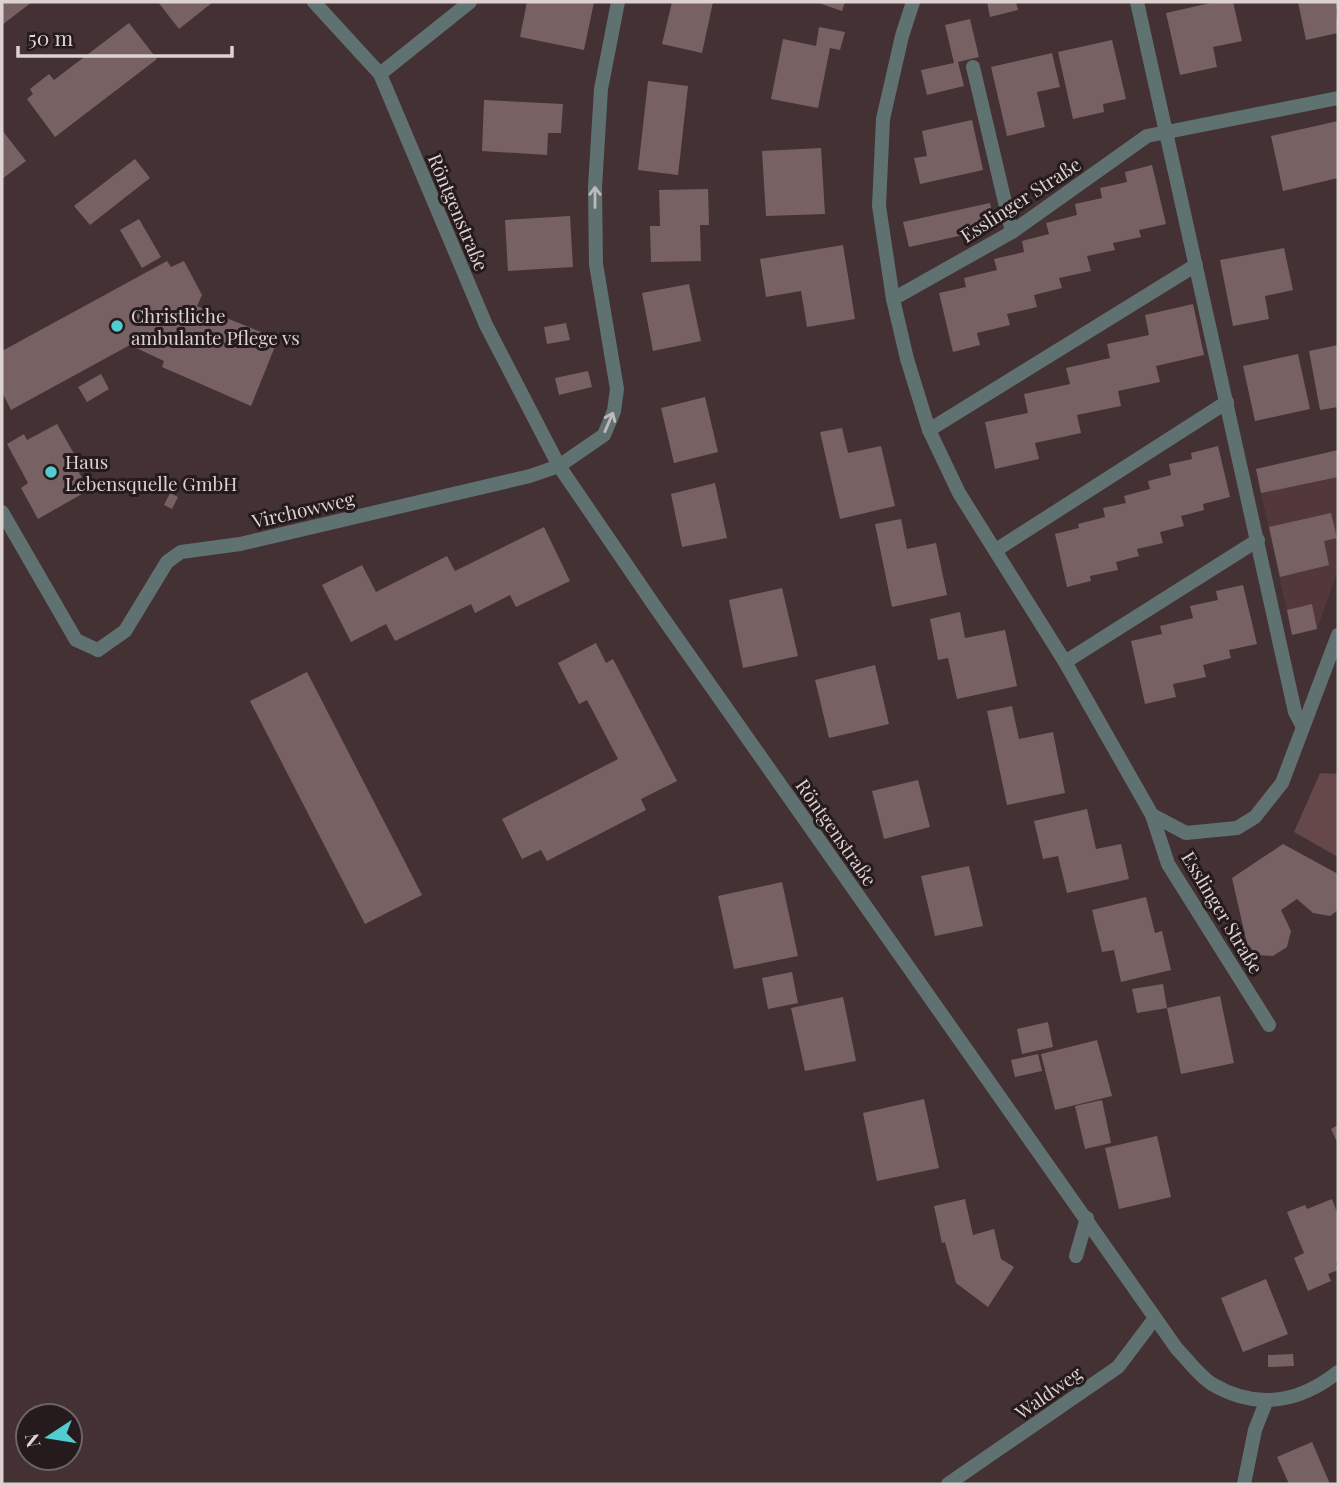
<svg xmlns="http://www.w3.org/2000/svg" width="1340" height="1486" viewBox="0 0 1340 1486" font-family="'Playfair Display',serif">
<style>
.built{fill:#53383b}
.green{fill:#66484b}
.building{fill:#776163}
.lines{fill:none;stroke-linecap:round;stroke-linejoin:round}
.lane{stroke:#607171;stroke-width:14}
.street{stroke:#607171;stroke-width:14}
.oneway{stroke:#beb9ba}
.poi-dot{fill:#51ccd1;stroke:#251b1c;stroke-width:2.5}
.labels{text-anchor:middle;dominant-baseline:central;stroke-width:6;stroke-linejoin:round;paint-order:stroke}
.street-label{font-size:19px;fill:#ded1d2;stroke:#251b1c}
.poi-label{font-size:19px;fill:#ded1d2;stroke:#251b1c;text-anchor:start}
</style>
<rect width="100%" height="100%" fill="#443133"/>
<polygon class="built" points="1338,450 1338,570 1317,629 1292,635 1256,469"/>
<polygon class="green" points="1320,773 1338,774 1338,857 1294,832"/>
<g class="building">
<polygon points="2,2 32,2 2,25"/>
<polygon points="158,2 213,2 179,29"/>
<polygon points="527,2 594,2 584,50 520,37"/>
<polygon points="672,2 713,2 702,53 662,44"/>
<polygon points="816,2 845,2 842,11"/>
<polygon points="987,2 1016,2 1018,10 990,17"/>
<polygon points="1215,2 1233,2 1242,41 1213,47 1217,67 1180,75 1166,13"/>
<polygon points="1298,2 1338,2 1336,11 1338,33 1306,40"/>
<polygon points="970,19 979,57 958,62 964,86 927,95 921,70 954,63 945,25"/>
<polygon points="129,23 157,59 55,137 27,99 33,94 30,89 49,74 54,80"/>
<polygon points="819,27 845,32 840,50 830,48 818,108 771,99 783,39 816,46"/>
<polygon points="1112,40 1126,99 1103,104 1104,112 1073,119 1058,52"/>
<polygon points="1052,53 1060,87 1037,92 1045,127 1007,136 991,67"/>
<polygon points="648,81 688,86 678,175 638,170"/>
<polygon points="484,100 563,104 561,133 548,133 547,155 482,151"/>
<polygon points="972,120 983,170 920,184 914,158 927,156 922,131"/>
<polygon points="1338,121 1338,178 1283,191 1271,136"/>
<polygon points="2,130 26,161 2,179"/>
<polygon points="821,148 825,214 766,216 762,151"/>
<polygon points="135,159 150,178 90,225 74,206"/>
<polygon points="1152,165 1166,224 1139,230 1141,237 1113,243 1115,250 1087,256 1091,271 1059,278 1062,288 1034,295 1037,307 1007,314 1010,325 977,333 980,345 953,352 939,293 966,287 964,278 997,270 994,259 1024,252 1022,241 1049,234 1046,223 1077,215 1075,204 1102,198 1100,188 1127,182 1125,172"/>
<polygon points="708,189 709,225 700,225 701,261 651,262 650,226 660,226 659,190"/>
<polygon points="990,203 995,228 909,247 903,222"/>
<polygon points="570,216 573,267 508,271 505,220"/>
<polygon points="139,219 161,257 142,268 120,230"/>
<polygon points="843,245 855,319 807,327 801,291 766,297 760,259"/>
<polygon points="1284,248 1293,290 1265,296 1269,319 1233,326 1220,260"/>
<polygon points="167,261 171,267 184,261 202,295 197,306 278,339 251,406 162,367 164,361 130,345 11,410 2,392 2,351"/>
<polygon points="689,284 701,341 653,351 642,293"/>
<polygon points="1193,304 1204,355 1156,366 1160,382 1118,391 1121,406 1077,415 1081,433 1035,443 1039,459 995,469 985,422 1028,413 1024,394 1070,384 1066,368 1110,358 1107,344 1149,335 1145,315"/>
<polygon points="566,323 570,340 547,344 544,327"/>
<polygon points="1338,345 1338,407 1320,410 1309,351"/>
<polygon points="1298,354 1310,409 1255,421 1243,366"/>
<polygon points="588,371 592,387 559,395 555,378"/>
<polygon points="101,374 109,389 87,402 78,387"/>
<polygon points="705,397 718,452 674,463 661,408"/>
<polygon points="57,424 77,459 73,462 89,490 38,519 21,488 28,483 7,444 24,434 27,440"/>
<polygon points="842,428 848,453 881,446 895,506 840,519 820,432"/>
<polygon points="1218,446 1230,497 1203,504 1204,510 1181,516 1184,526 1160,532 1163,543 1137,549 1139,556 1116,562 1118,570 1090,576 1091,581 1067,587 1055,534 1079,528 1078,524 1105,517 1103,508 1126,503 1124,496 1150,489 1148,481 1171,475 1169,464 1192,459 1191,453"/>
<polygon points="1338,450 1338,477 1261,493 1256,469"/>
<polygon points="715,483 727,538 682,547 671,494"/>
<polygon points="170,493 178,497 172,509 164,505"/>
<polygon points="1331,513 1337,538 1324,541 1329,565 1280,577 1269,527"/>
<polygon points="901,519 907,549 936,543 947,595 892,607 875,524"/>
<polygon points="544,527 570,581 516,607 510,595 475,613 471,604 395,641 386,624 351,642 322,585 362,565 376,592 447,556 455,571"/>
<polygon points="1243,585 1257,644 1229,650 1231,658 1203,665 1206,677 1173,684 1176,697 1145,704 1131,641 1162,634 1160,626 1193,618 1190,606 1218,600 1216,591"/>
<polygon points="782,588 798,656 743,668 729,600"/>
<polygon points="1312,604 1317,629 1292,635 1287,610"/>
<polygon points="960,612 965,638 1005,630 1017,686 957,699 948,658 938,660 930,619"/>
<polygon points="596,643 606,663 613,659 677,781 641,799 646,810 547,861 541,850 522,859 502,819 618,759 587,700 579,704 558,663"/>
<polygon points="875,665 889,724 829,738 815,680"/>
<polygon points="307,672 422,895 365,924 250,701"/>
<polygon points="1012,706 1019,739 1053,732 1065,793 1007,805 987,711"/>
<polygon points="918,780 930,827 884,839 872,791"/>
<polygon points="1087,809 1096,849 1121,844 1129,879 1067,893 1058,856 1043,859 1034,821"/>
<polygon points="1283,844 1338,874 1338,910 1330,916 1313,913 1297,899 1281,910 1291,931 1287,947 1273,956 1257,955 1247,944 1232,878"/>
<polygon points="969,866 983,926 935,936 921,876"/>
<polygon points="782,882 798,956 734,969 718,896"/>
<polygon points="1146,897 1155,933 1162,931 1171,970 1121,982 1114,950 1102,952 1092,910"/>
<polygon points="792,972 798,1003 768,1009 762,978"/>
<polygon points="1163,984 1167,1008 1137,1013 1132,989"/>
<polygon points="1220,996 1234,1063 1181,1074 1167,1008"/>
<polygon points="843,997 856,1061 805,1071 791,1008"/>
<polygon points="1048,1022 1053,1047 1022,1054 1017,1029"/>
<polygon points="1097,1040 1112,1096 1055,1110 1041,1054"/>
<polygon points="1038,1054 1042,1071 1015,1077 1011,1060"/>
<polygon points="924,1099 939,1168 877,1181 863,1113"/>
<polygon points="1102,1100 1111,1143 1085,1149 1075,1106"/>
<polygon points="1338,1125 1338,1144 1331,1129"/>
<polygon points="1157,1136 1171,1197 1119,1209 1105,1148"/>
<polygon points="965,1199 973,1235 994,1229 1001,1259 1014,1267 988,1307 956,1283 945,1242 942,1243 934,1206"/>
<polygon points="1332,1199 1338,1215 1338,1262 1336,1263 1338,1270 1328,1274 1331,1281 1308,1291 1294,1258 1304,1253 1287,1212 1305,1205 1307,1209"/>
<polygon points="1266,1279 1288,1334 1243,1352 1221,1298"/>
<polygon points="1293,1354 1294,1366 1268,1367 1268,1355"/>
<polygon points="1312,1442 1330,1484 1289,1484 1277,1457"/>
</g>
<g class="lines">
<g class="lane">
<polyline points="973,67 1012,232"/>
<polyline points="2,512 76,640 98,650"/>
<polyline points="948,1484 1118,1367 1155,1318"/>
</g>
<g class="street">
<path d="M314 2 380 74 486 325 559 466 656 608 1177 1349C1188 1360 1199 1376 1212 1384 1256 1410 1299 1403 1338 1372"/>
<polyline points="913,2 902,36 883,119 879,206 893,299 907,359 929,430 959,493 1065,662 1152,815 1186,833 1237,828 1255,817 1282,783 1338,635"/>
<polyline points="1137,2 1295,712 1303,727"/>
<polyline points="380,74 470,2"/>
<polyline points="893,299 1012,232 1147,136 1338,98"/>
<polyline points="929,430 1196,265"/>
<polyline points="996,550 1227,402"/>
<polyline points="98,650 125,631 167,562 181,552 240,544 530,476 559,466 604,435 614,411 617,389 596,264 595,187 601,89 618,2"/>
<polyline points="1065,662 1258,540"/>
<polyline points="1152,815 1168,864 1269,1025"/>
<polyline points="1076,1256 1087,1218"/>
<polyline points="1244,1484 1255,1430 1266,1402"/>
</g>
</g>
<defs><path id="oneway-shaft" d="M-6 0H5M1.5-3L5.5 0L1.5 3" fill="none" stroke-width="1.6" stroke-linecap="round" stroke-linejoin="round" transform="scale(1.75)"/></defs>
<g class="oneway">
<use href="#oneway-shaft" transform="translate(595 197) rotate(-90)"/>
<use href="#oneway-shaft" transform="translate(609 422) rotate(-67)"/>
</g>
<g class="poi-dot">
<circle cx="117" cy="326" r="7"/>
<circle cx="51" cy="472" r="7"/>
</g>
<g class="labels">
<g class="street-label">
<text transform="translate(1020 199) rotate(-33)">Esslinger Straße</text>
<text transform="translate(459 212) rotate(67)">Röntgenstraße</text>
<text transform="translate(303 509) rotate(-13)">Virchowweg</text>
<text transform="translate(837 832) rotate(55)">Röntgenstraße</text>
<text transform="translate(1223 912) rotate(59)">Esslinger Straße</text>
<text transform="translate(1048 1392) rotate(-35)">Waldweg</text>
</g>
<g class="poi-label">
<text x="131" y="315">Christliche<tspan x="131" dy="22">ambulante Pflege vs</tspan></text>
<text x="65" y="461">Haus<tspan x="65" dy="22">Lebensquelle GmbH</tspan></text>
</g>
</g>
<rect width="1340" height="1486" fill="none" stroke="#ded1d2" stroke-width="7"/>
<g transform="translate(49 1437) rotate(258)"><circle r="33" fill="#251b1c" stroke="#6f6465" stroke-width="2"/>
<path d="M0-5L12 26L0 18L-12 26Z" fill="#51ccd1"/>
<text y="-10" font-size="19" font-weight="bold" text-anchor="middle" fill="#ded1d2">N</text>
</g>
<path d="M18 46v10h214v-10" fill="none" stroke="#ded1d2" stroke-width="3.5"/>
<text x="28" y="46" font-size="21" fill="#ded1d2" stroke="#251b1c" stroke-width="5" paint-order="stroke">50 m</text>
</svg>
